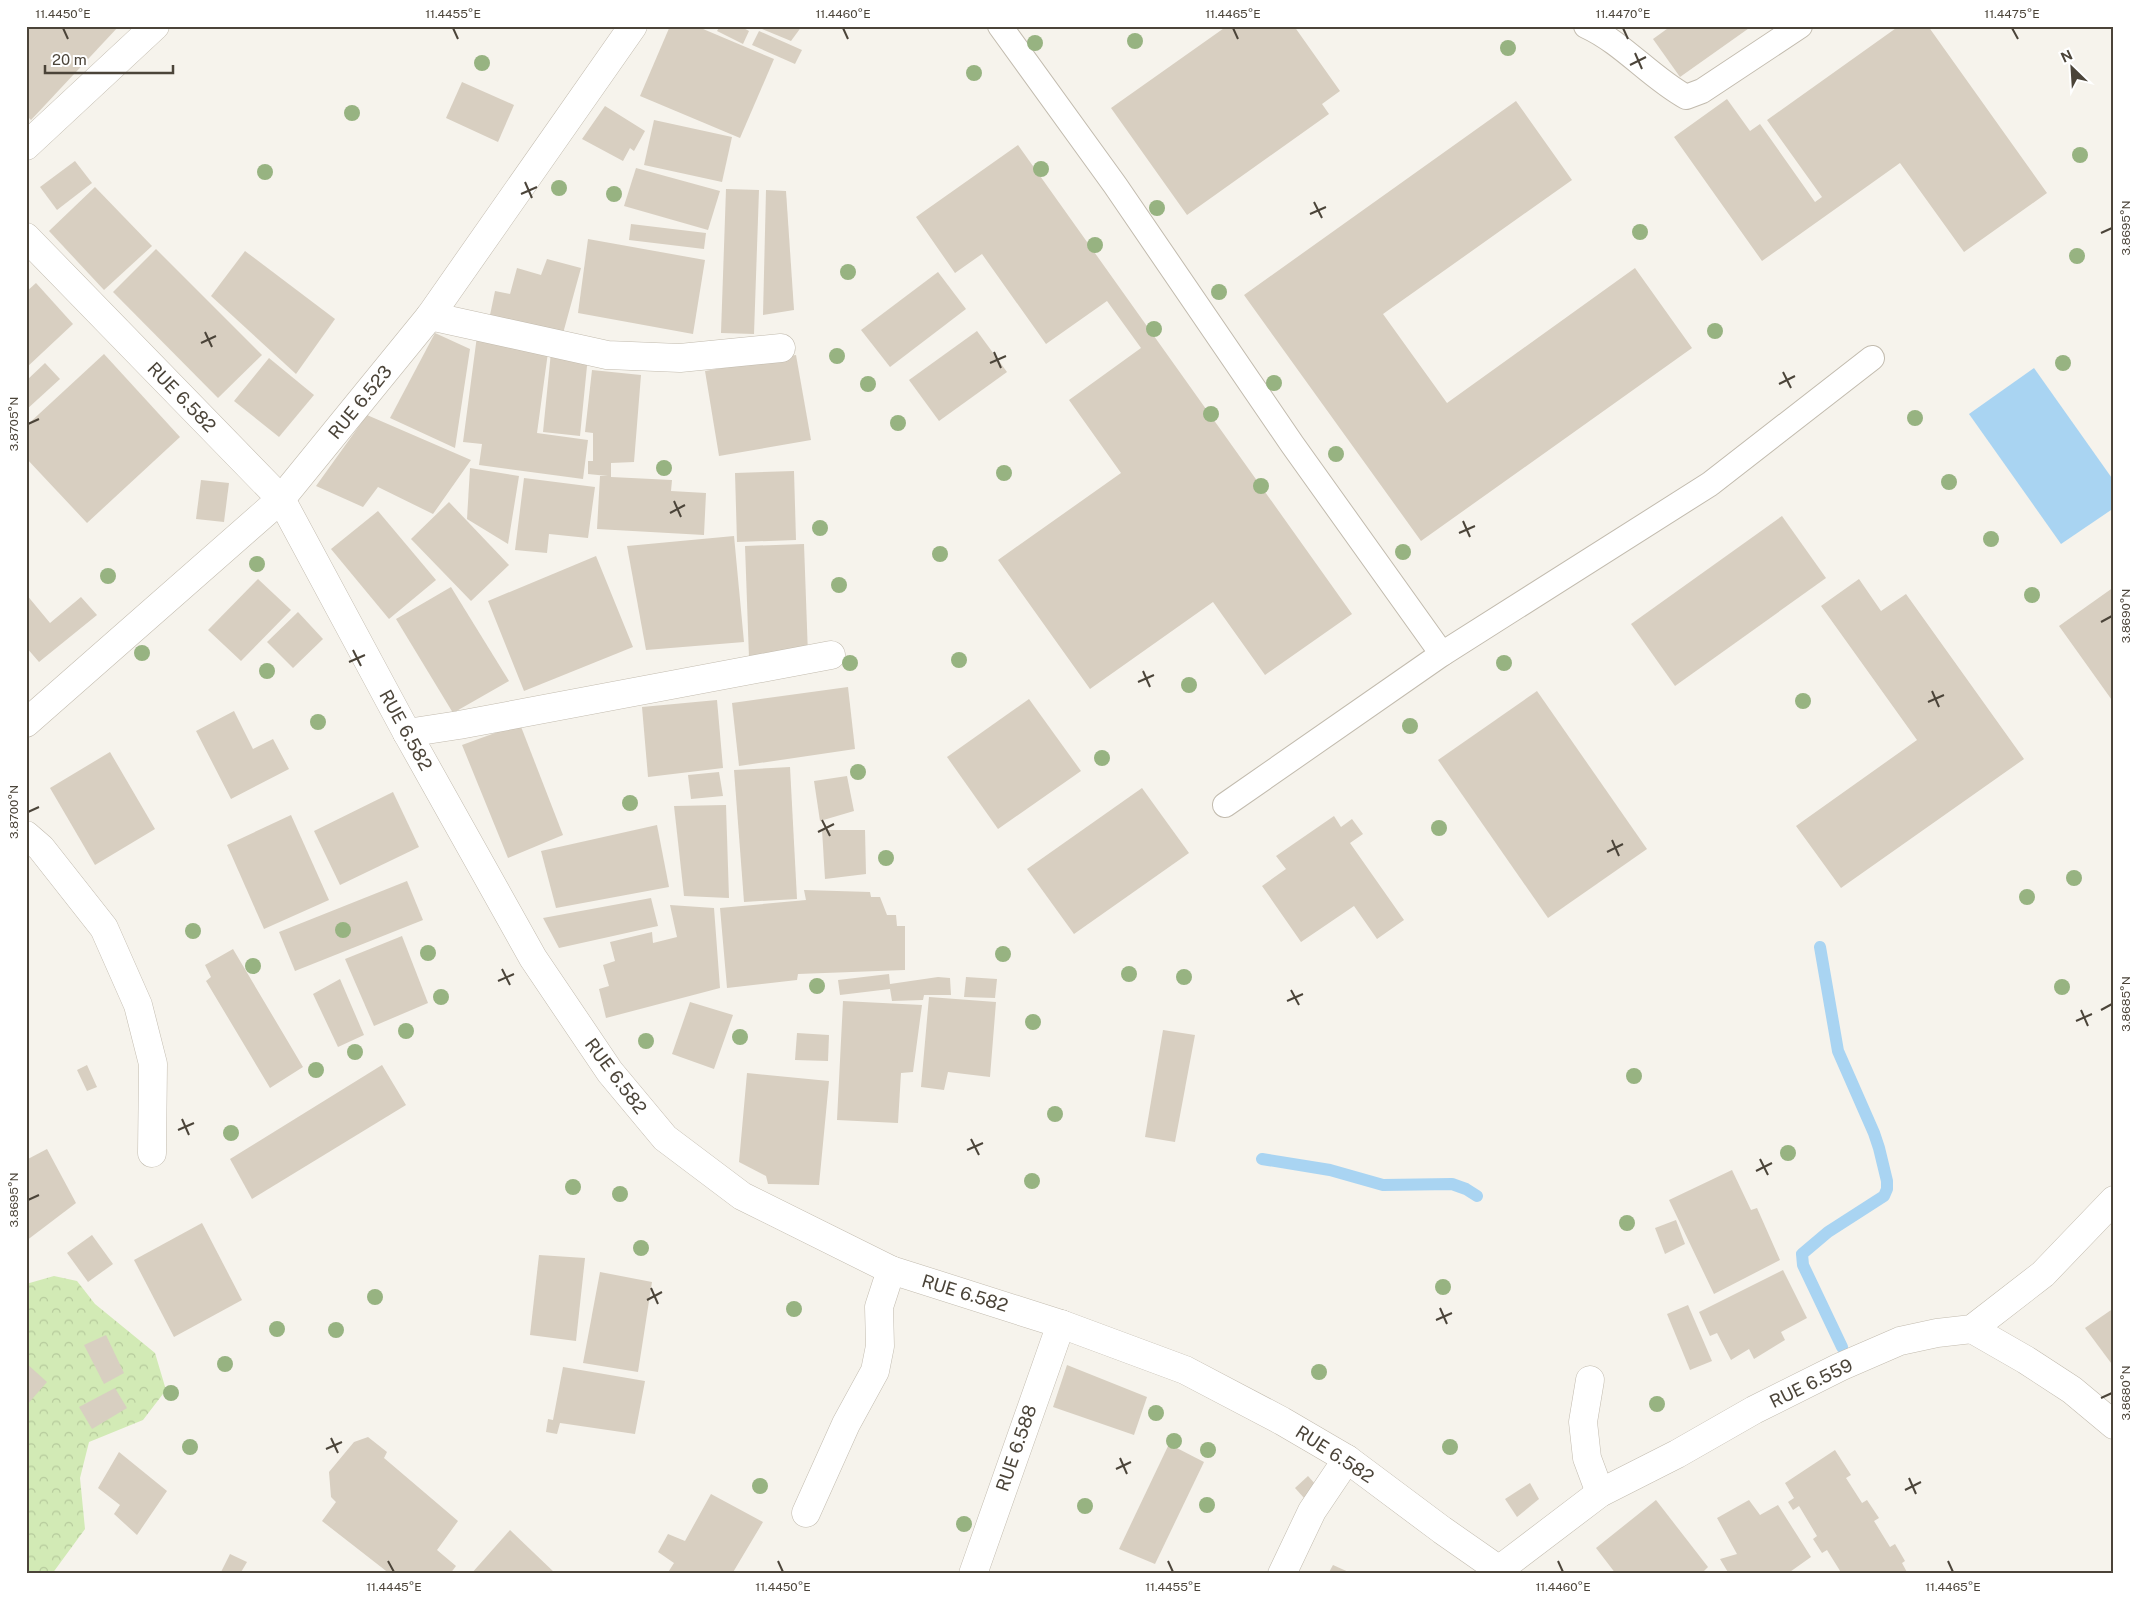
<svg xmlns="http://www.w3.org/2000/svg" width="2140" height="1600" viewBox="0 0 2140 1600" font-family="'Public Sans',sans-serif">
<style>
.forest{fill:url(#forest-crowns)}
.water{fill:#a9d4f2}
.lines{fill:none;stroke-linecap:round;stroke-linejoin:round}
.stream{stroke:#a9d4f2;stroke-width:12}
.building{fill:#d8cfc1}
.lane-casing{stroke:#c2bbae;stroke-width:26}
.street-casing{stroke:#c2bbae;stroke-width:29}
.lane{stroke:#fff;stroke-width:24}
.street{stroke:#fff;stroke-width:28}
.tree{fill:#97b381}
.ticks{fill:none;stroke:#4b4439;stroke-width:2}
.labels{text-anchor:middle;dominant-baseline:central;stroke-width:5;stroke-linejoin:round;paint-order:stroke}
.street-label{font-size:18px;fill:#4b4439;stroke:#fff}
.neatline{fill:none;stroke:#4b4439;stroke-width:2}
.ticks-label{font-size:12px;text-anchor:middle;fill:#4b4439}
</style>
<defs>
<pattern id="forest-crowns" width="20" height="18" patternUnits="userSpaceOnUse" patternTransform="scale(1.25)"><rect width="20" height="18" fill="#d2eab5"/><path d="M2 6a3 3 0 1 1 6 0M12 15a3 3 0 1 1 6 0" fill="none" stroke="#b6ca9c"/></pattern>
</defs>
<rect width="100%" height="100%" fill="#f6f3ec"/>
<polygon class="forest" points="54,1276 77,1281 95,1304 155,1353 166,1390 143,1420 89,1442 80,1478 85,1529 52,1574 26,1574 26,1284"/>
<polygon class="water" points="2034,368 2114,481 2114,508 2061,544 1969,414"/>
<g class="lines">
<g class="stream">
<polyline points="1820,947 1838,1051 1874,1133 1879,1148 1887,1181 1887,1189 1884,1196 1828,1232 1802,1254 1803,1265 1842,1347"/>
<polyline points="1262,1159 1330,1170 1383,1185 1452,1184 1466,1189 1477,1196"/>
</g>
</g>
<g class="building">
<polygon points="26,26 119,26 31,120 26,115"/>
<polygon points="670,26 696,26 774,59 740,138 640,96"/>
<polygon points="720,26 740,26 749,31 743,44 717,31"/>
<polygon points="755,26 802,26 791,41"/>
<polygon points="1227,26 1294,26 1340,91 1322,104 1329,114 1187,215 1111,108"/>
<polygon points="1671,26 1752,26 1680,77 1653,39"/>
<polygon points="1899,26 1928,26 2047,193 1964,252 1900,163 1762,261 1674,137 1727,99 1750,131 1760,124 1815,202 1822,197 1767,120"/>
<polygon points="759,31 802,50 795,64 752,45"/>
<polygon points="462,82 514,105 498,142 446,118"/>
<polygon points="1516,101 1572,180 1383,314 1447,403 1635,268 1692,348 1421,541 1244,295"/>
<polygon points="605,106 645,131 634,151 630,148 623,161 582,139"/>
<polygon points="654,120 732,137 722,182 644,165"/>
<polygon points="1018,145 1352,614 1265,675 1213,602 1090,689 998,560 1121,473 1069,400 1141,348 1107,301 1046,344 982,254 955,273 916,217"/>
<polygon points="75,161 92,183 57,210 40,187"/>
<polygon points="636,168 720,191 708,230 624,206"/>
<polygon points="95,187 152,246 104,290 49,231"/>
<polygon points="726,189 759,190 754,334 721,333"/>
<polygon points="766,190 786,191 794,310 763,315"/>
<polygon points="631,224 706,233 704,249 629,240"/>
<polygon points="588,239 705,260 693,334 578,313"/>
<polygon points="156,249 262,355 218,398 113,292"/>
<polygon points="245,251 335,319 296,374 211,296"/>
<polygon points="547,259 581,268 562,337 490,315 495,291 510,294 517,268 541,275"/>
<polygon points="938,272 966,309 890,367 861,330"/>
<polygon points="36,283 73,324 26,368 26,292"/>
<polygon points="977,331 1007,372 939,421 909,380"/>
<polygon points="435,333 470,349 455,448 390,418"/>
<polygon points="477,336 549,345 537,433 588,440 583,479 479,465 482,444 463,442"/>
<polygon points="551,352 588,356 580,436 543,432"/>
<polygon points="104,354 180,437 87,523 26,458 26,426"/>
<polygon points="796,355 811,440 719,456 705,371"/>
<polygon points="269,358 314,395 279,437 234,401"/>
<polygon points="45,363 60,379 26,410 26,381"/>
<polygon points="592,370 641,375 634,462 611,463 611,477 672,480 671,491 706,493 704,535 597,529 600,476 608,476 588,474 588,461 593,461 593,433 585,432"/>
<polygon points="367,415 471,460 433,514 378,487 363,507 316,486"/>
<polygon points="470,468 519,476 508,544 467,519"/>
<polygon points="794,471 796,540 737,542 735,473"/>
<polygon points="524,478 595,487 588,538 549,534 547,553 515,550"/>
<polygon points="201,480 229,483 224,522 196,519"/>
<polygon points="449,502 509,565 471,601 411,539"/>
<polygon points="378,511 436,580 389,619 331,549"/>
<polygon points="1782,516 1826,578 1675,686 1631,624"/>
<polygon points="734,536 744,642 646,650 627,546"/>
<polygon points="804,544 808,655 749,658 745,546"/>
<polygon points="596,556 633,647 524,691 488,601"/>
<polygon points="258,579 291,610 241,661 208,630"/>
<polygon points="1859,579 1881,611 1906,594 2024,759 1841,888 1796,826 1917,740 1821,606"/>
<polygon points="451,587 509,681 453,713 396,619"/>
<polygon points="2114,587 2114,703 2059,626"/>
<polygon points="26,594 50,623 81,597 97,615 39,662 26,647"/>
<polygon points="298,612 323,639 293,668 267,642"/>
<polygon points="848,687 855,749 739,766 732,703"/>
<polygon points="1537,691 1647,849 1548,918 1438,760"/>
<polygon points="1029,699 1081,771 998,829 947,757"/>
<polygon points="717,700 723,768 648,777 642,707"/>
<polygon points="234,711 253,749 273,739 289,769 231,799 196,731"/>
<polygon points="520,724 563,835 508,858 462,745"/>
<polygon points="110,752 155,829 95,865 50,788"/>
<polygon points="790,767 797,899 744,902 734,770"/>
<polygon points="719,772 723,796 691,799 688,775"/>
<polygon points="847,776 854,811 820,821 814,781"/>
<polygon points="1142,788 1189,853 1074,934 1027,869"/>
<polygon points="393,792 419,847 340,885 314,831"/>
<polygon points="726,805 729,898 684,896 674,806"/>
<polygon points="291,815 329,900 264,929 227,845"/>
<polygon points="1334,816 1341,827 1352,819 1363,834 1350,843 1404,920 1377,939 1354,906 1301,942 1262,886 1286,869 1276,856"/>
<polygon points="657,825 669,887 556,908 541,851"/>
<polygon points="822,830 865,830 866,874 825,879"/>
<polygon points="407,881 423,920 295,971 279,932"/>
<polygon points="804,890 870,892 871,897 880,897 887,915 896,915 897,926 905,926 905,970 798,974 797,980 727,988 720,908 806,900"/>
<polygon points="651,898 658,926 559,948 543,918"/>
<polygon points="670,905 714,908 720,988 606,1018 599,989 609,986 603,965 615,961 610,942 652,932 653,943 677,937"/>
<polygon points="402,936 428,1003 374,1026 345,959"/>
<polygon points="233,949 303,1067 270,1088 206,981 211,977 205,965"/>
<polygon points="889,974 890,984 938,977 950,978 951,995 924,995 923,1000 892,1001 890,989 840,995 838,980"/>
<polygon points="966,977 997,979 995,998 964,997"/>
<polygon points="340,979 364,1035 338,1047 313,994"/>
<polygon points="929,997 996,1002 990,1077 948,1072 944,1090 921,1087"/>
<polygon points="843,1001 922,1005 913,1072 901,1073 898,1123 837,1120"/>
<polygon points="690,1002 733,1015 714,1069 672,1054"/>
<polygon points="1163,1030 1195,1035 1175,1142 1145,1137"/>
<polygon points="797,1033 829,1035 828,1061 795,1060"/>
<polygon points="87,1065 97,1087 87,1091 77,1070"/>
<polygon points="382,1065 406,1105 252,1199 230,1159"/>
<polygon points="747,1073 829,1081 819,1185 768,1184 766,1176 739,1162"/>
<polygon points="47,1149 76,1203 26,1241 26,1160"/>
<polygon points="1732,1170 1751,1210 1757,1208 1780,1260 1714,1294 1669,1200"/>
<polygon points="1676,1220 1685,1244 1665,1254 1655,1228"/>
<polygon points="202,1223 242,1300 174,1337 134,1260"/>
<polygon points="92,1235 113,1264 88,1282 67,1253"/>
<polygon points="539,1255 585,1258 576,1341 530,1335"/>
<polygon points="1783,1270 1807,1318 1781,1332 1785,1340 1754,1359 1749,1349 1731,1360 1717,1333 1710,1336 1699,1312"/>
<polygon points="600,1272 652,1282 638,1372 583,1363"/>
<polygon points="1688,1305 1712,1361 1690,1370 1667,1314"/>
<polygon points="2114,1308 2114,1367 2085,1328"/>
<polygon points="106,1335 124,1373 104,1384 84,1345"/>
<polygon points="26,1363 47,1382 26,1406"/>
<polygon points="1067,1365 1147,1397 1134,1435 1053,1407"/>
<polygon points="563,1367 645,1381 635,1434 560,1423 557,1434 546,1432 548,1419 553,1420"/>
<polygon points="115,1388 127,1408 92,1429 79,1407"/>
<polygon points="368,1437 387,1452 384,1458 458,1521 437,1550 456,1566 450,1574 390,1574 322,1521 336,1502 331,1497 329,1472 354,1442"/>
<polygon points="1169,1444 1204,1462 1155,1564 1119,1549"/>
<polygon points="1835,1450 1851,1475 1846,1478 1862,1503 1867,1500 1879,1518 1874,1521 1890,1547 1895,1544 1905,1561 1902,1563 1908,1574 1842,1574 1827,1550 1822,1553 1813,1539 1817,1536 1799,1506 1793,1510 1788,1502 1794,1498 1785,1483"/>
<polygon points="119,1452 167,1491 137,1535 114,1514 120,1505 98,1488"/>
<polygon points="1308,1476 1317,1486 1304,1498 1295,1488"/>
<polygon points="1530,1483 1539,1499 1517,1517 1505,1499"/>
<polygon points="711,1494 763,1522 732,1574 667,1574 674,1563 658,1552 668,1534 685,1541"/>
<polygon points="1656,1500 1708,1567 1701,1574 1616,1574 1596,1548"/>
<polygon points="1749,1500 1760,1515 1778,1505 1811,1557 1787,1574 1729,1574 1720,1559 1737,1554 1717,1518"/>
<polygon points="510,1530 556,1574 471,1574"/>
<polygon points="230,1554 247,1562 240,1574 220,1574"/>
<polygon points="1333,1565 1353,1574 1328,1574"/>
</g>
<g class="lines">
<defs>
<g id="lane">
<polyline points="1000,26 1115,185 1292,444 1442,654"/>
<path d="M1586 26C1623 43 1650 77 1686 97L1702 91 1800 26"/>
<polyline points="1225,805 1442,654 1710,484 1872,358"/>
</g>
<g id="street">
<polyline points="26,146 155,26"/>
<polyline points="26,237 281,499 407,733 533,958 610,1072 665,1138 742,1196 891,1270 1061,1324 1185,1370 1282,1421 1347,1459 1442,1530 1505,1574"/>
<polyline points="430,316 607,355 680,358 781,348"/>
<polyline points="26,723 281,499 430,316 633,26"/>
<polyline points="407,733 459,725 831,655"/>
<polyline points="26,835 41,848 104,928 138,1005 153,1064 152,1153"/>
<polyline points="1972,1329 2026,1360 2072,1390 2114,1425"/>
<polyline points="1590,1380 1583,1422 1587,1458 1600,1493"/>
<polyline points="806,1513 846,1424 875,1371 880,1346 879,1307 891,1270"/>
<polyline points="1500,1569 1600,1493 1677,1454 1754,1410 1840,1367 1900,1341 1937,1333 1972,1329 2043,1274 2114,1200"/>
<polyline points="973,1574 1061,1324"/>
<polyline points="1282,1574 1312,1511 1347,1459"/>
</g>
</defs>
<use href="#lane" class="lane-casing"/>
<use href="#street" class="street-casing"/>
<use href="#lane" class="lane"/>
<use href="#street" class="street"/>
</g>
<g class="tree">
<circle cx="1135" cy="41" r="8"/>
<circle cx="1035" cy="43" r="8"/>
<circle cx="1508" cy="48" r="8"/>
<circle cx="482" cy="63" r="8"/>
<circle cx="974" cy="73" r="8"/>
<circle cx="352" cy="113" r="8"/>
<circle cx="2080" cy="155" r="8"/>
<circle cx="1041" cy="169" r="8"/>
<circle cx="265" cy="172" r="8"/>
<circle cx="559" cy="188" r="8"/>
<circle cx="614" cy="194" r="8"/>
<circle cx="1157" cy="208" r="8"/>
<circle cx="1640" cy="232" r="8"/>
<circle cx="1095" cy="245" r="8"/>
<circle cx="2077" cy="256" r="8"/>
<circle cx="848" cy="272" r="8"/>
<circle cx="1219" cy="292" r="8"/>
<circle cx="1154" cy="329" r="8"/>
<circle cx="1715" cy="331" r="8"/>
<circle cx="837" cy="356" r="8"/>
<circle cx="2063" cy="363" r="8"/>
<circle cx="1274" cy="383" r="8"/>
<circle cx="868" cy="384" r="8"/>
<circle cx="1211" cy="414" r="8"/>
<circle cx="1915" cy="418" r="8"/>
<circle cx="898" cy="423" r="8"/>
<circle cx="1336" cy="454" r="8"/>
<circle cx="664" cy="468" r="8"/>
<circle cx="1004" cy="473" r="8"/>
<circle cx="1949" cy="482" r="8"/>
<circle cx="1261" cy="486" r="8"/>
<circle cx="820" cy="528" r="8"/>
<circle cx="1991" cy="539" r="8"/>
<circle cx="1403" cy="552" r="8"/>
<circle cx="940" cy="554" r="8"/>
<circle cx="257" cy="564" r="8"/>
<circle cx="108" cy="576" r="8"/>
<circle cx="839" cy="585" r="8"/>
<circle cx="2032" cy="595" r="8"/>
<circle cx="142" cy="653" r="8"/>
<circle cx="959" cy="660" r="8"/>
<circle cx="850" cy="663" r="8"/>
<circle cx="1504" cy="663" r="8"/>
<circle cx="267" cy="671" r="8"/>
<circle cx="1189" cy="685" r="8"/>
<circle cx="1803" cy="701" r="8"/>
<circle cx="318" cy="722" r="8"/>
<circle cx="1410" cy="726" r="8"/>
<circle cx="1102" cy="758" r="8"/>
<circle cx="858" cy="772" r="8"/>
<circle cx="630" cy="803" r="8"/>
<circle cx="1439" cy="828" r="8"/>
<circle cx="886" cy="858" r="8"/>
<circle cx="2074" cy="878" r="8"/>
<circle cx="2027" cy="897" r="8"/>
<circle cx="343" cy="930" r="8"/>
<circle cx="193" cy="931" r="8"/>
<circle cx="428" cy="953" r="8"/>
<circle cx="1003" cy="954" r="8"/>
<circle cx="253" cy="966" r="8"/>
<circle cx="1129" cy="974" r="8"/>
<circle cx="1184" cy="977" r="8"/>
<circle cx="817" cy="986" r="8"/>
<circle cx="2062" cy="987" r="8"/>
<circle cx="441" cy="997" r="8"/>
<circle cx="1033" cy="1022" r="8"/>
<circle cx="406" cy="1031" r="8"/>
<circle cx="740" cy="1037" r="8"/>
<circle cx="646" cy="1041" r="8"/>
<circle cx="355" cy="1052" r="8"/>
<circle cx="316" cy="1070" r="8"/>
<circle cx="1634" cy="1076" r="8"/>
<circle cx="1055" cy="1114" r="8"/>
<circle cx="231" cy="1133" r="8"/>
<circle cx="1788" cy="1153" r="8"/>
<circle cx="1032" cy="1181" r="8"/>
<circle cx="573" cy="1187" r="8"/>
<circle cx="620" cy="1194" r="8"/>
<circle cx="1627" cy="1223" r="8"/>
<circle cx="641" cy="1248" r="8"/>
<circle cx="1443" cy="1287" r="8"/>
<circle cx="375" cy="1297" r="8"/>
<circle cx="794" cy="1309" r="8"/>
<circle cx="277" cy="1329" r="8"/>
<circle cx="336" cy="1330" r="8"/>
<circle cx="225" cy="1364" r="8"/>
<circle cx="1319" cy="1372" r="8"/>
<circle cx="171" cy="1393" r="8"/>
<circle cx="1657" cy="1404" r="8"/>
<circle cx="1156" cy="1413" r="8"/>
<circle cx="1174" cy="1441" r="8"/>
<circle cx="190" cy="1447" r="8"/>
<circle cx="1450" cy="1447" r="8"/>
<circle cx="1208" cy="1450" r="8"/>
<circle cx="760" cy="1486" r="8"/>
<circle cx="1207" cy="1505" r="8"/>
<circle cx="1085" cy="1506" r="8"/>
<circle cx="964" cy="1524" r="8"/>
</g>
<path class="ticks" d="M63 28 68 39M453 28 458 39M843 28 848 39M1233 28 1238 39M1623 28 1628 39M2012 28 2018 39M1635 53 1642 69M1630 65 1646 57M525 182 532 198M521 194 537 187M1314 202 1322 218M1310 214 1326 207M2101 233 2112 228M205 332 212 347M201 343 216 336M994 352 1001 368M990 363 1006 356M1783 372 1791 388M1779 384 1795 376M28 424 39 419M674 501 681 517M670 513 685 505M1463 521 1470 537M1459 533 1475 526M2101 622 2112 616M353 650 361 666M349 662 365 655M1143 671 1150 687M1138 682 1154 675M1932 691 1939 707M1928 702 1944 695M28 812 39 807M822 820 830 836M818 832 834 824M1612 840 1619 856M1607 852 1623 844M502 969 510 985M498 981 514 974M1291 990 1299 1005M1287 1001 1303 994M2081 1010 2088 1026M2101 1010 2112 1004M2076 1021 2092 1014M182 1119 189 1135M178 1130 194 1123M971 1139 979 1155M967 1150 983 1143M1760 1159 1768 1175M1756 1171 1772 1163M28 1200 39 1195M651 1288 658 1304M647 1300 662 1292M1440 1308 1447 1324M1436 1320 1452 1313M2101 1398 2112 1393M331 1438 338 1453M326 1449 342 1442M1120 1458 1127 1474M1116 1469 1131 1462M1909 1478 1916 1494M1905 1490 1921 1482M388 1561 394 1572M778 1561 783 1572M1168 1561 1173 1572M1558 1561 1563 1572M1948 1561 1953 1572"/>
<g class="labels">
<g class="street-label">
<text transform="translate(182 397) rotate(46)">RUE 6.582</text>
<text transform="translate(360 402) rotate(-51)">RUE 6.523</text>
<text transform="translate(406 730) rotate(61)">RUE 6.582</text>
<text transform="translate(616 1076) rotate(53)">RUE 6.582</text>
<text transform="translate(965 1293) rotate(17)">RUE 6.582</text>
<text transform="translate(1811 1383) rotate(-26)">RUE 6.559</text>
<text transform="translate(1016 1448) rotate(-71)">RUE 6.588</text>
<text transform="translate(1335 1454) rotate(33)">RUE 6.582</text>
</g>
</g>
<rect width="2140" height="1600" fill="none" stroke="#ffffff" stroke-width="55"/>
<g transform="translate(2072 68) rotate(335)" stroke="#ffffff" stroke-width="4" paint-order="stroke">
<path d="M0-4L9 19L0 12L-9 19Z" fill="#4b4439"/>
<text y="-8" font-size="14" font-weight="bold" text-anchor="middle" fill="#4b4439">N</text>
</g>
<path d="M45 65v8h128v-8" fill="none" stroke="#4b4439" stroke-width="2.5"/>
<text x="52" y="65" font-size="15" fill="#4b4439" stroke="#ffffff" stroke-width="4" paint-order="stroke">20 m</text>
<rect x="28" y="28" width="2084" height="1544" class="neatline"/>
<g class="ticks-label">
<text x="63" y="18">11.4450°E</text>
<text x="453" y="18">11.4455°E</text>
<text x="843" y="18">11.4460°E</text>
<text x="1233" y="18">11.4465°E</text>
<text x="1623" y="18">11.4470°E</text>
<text x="2012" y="18">11.4475°E</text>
<text transform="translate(2126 228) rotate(-90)" y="4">3.8695°N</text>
<text transform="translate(14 424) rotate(-90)" y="4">3.8705°N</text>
<text transform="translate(2126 616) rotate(-90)" y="4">3.8690°N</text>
<text transform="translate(14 812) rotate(-90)" y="4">3.8700°N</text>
<text transform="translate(2126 1004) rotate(-90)" y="4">3.8685°N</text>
<text transform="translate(14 1200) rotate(-90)" y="4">3.8695°N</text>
<text transform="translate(2126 1393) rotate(-90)" y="4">3.8680°N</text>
<text x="394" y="1591">11.4445°E</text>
<text x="783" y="1591">11.4450°E</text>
<text x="1173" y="1591">11.4455°E</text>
<text x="1563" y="1591">11.4460°E</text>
<text x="1953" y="1591">11.4465°E</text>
</g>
</svg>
